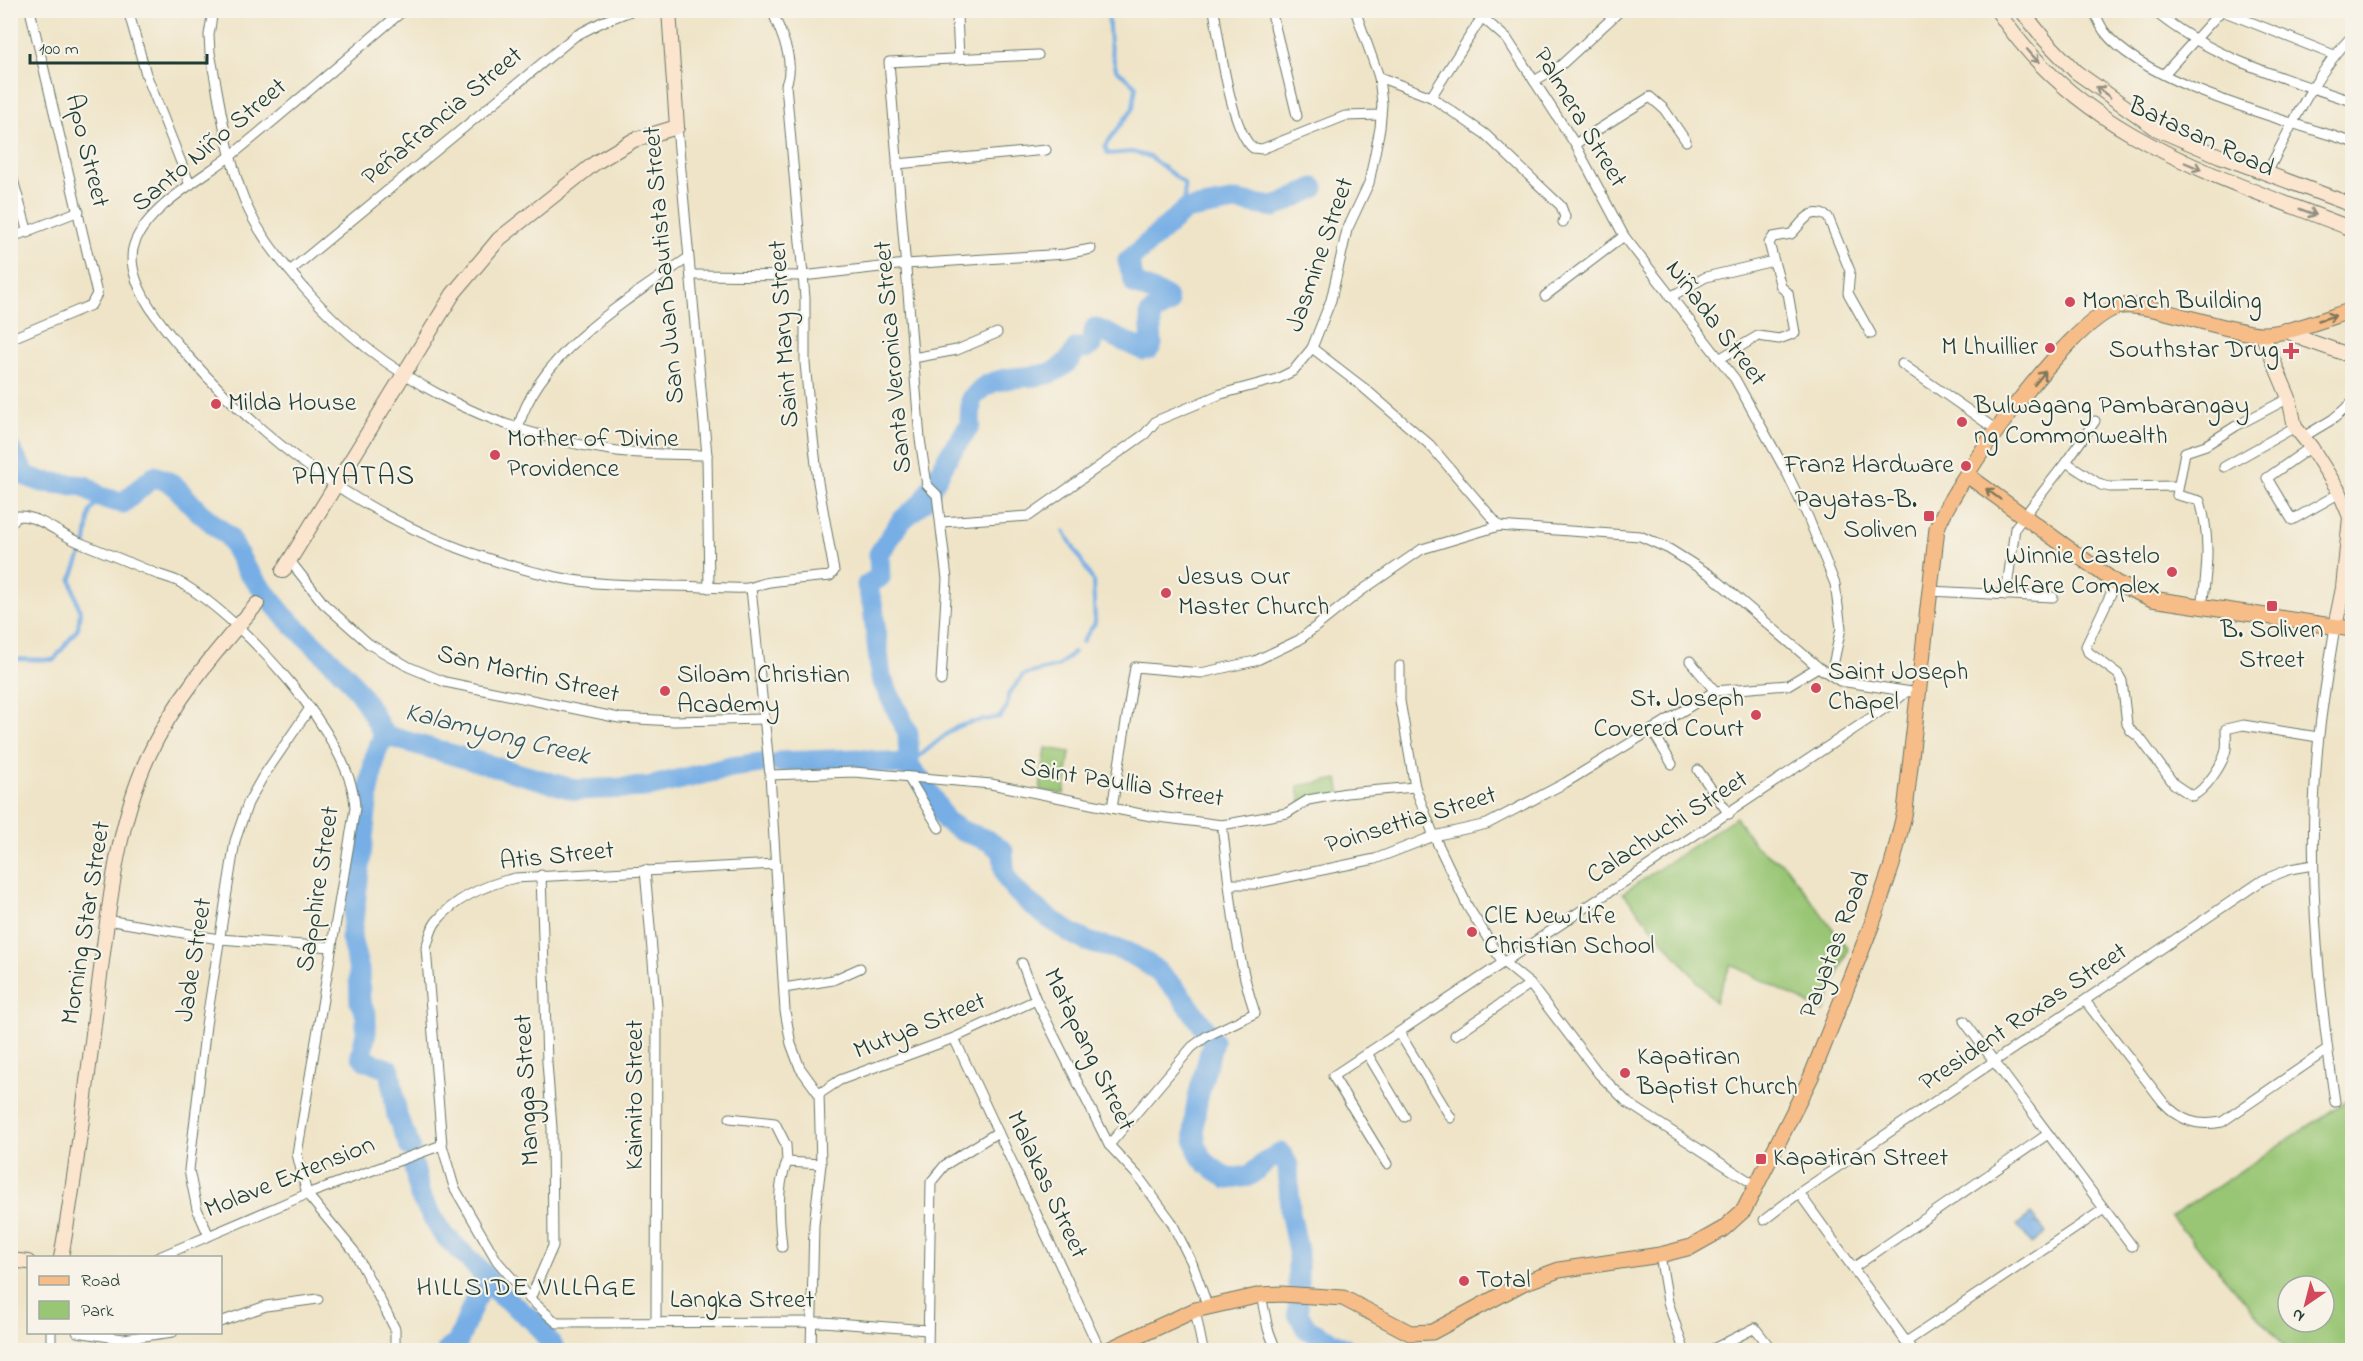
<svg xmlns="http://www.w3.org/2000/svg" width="2363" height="1361" viewBox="0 0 2363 1361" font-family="'Indie Flower',sans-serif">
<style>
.green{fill:#99c674;stroke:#5c8254;stroke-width:1.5;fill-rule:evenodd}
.water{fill:url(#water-ripples);stroke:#4a768c;stroke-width:1.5}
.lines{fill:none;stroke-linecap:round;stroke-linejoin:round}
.stream{stroke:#76aee5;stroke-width:4}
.river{stroke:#76aee5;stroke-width:21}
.street-casing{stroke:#687767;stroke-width:11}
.secondary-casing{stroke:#687767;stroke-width:16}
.primary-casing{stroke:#687767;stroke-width:17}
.street{stroke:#fff;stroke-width:9}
.secondary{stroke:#fce5cf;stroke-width:14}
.primary{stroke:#f7bd88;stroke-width:15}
.oneway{stroke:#8e9182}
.oneway2{stroke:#80775a}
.poi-dot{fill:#d1495b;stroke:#f7f3e8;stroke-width:2}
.labels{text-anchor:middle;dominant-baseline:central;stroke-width:4.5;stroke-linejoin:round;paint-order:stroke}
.street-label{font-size:26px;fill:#1f3d34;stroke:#f7f3e8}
.poi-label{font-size:26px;fill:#1f3d34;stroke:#f7f3e8;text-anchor:start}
.water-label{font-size:27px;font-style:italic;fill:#355960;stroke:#f7f3e8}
.neighbourhood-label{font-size:27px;letter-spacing:1.5px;fill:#1f3d34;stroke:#f7f3e8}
.quarter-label{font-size:28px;letter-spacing:1.5px;fill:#1f3d34;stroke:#f7f3e8}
</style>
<defs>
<pattern id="water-ripples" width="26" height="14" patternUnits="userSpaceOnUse" patternTransform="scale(1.5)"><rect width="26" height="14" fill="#76aee5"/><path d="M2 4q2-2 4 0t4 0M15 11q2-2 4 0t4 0" fill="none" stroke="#608fba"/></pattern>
</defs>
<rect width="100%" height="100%" fill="#f7f3e8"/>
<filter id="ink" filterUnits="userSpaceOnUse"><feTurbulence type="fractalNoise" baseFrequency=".0167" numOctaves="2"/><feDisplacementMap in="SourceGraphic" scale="12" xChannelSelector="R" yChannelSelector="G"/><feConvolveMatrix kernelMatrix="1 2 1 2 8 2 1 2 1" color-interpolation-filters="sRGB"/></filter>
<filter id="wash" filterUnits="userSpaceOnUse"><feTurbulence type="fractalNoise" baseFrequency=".008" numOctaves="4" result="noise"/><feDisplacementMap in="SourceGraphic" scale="24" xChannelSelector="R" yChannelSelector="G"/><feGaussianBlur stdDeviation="1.35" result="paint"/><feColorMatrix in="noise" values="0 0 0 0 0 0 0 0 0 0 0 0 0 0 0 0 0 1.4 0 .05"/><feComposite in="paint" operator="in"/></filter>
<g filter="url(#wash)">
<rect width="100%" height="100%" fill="#efe4c7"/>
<g class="green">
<polygon points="1046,748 1070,752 1064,794 1040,790"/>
<polygon points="1338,779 1341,796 1301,803 1298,786"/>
<polygon points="1736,817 1756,847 1785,865 1848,949 1824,1012 1731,964 1715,1002 1623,893"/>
<path d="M2352 1097V1348L2349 1350H2288L2171 1217ZM2288 1286H2324V1322H2288Z"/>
</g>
<polygon class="water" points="2031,1214 2046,1233 2032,1244 2017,1225"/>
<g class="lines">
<g class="stream">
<polyline points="1108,10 1110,44 1116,69 1136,86 1133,108 1105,146 1108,154 1132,152 1150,157 1184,183 1185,210"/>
<polyline points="1064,531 1093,581 1095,623 1082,642"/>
<polyline points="10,659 54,660 78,628 80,612 71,580 86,542 90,512 100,497"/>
<path d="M909 766C914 760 951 730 957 727 969 721 987 720 1000 717L1007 707 1008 695 1023 675 1058 666 1074 652"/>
</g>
<g class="river">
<polyline points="10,449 26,476 43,482 85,486 100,497 123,503 154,476 173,484 198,511 229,537 246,569 284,616 347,676 367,704 384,735 576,790 648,787 731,767 761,763"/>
<polyline points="384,735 376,752 368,796 351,938 359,970 360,1002 366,1015 366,1033 361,1055 365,1060 390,1070 397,1116 410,1147"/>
<path d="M780 762 858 759 909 766 924 784 946 821 962 831 987 840 1003 851C1004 859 1003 871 1007 878 1014 896 1070 935 1089 942 1102 947 1117 947 1129 953 1168 971 1190 1007 1213 1041 1206 1073 1184 1123 1200 1155 1204 1164 1220 1172 1228 1179L1249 1176 1268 1160 1281 1153 1288 1165 1290 1212 1298 1251V1314L1307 1329 1347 1350"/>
<path d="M909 766 908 733 881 678 873 607 867 585 880 577 879 554 901 521 924 501 949 455 970 425 971 399C976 395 980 389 985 386 1021 367 1054 391 1077 348H1086L1091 345 1095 328 1143 350 1149 349 1152 344 1150 314 1168 304 1166 297 1135 284 1128 261 1185 210 1236 201 1274 207 1314 188"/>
<polyline points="414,1167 420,1196 442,1233 485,1275 495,1290 537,1324 555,1350"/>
<polyline points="447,1350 457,1344 485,1275"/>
</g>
</g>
</g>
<g filter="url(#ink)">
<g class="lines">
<defs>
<g id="street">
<polyline points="128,10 146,74 190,185"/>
<path d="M213 10 209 35 210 53C220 101 226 154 244 199 257 233 281 261 305 289 382 378 495 434 611 450 643 455 675 454 707 455"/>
<path d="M404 10C347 58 291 107 233 154 204 177 149 206 135 242 120 279 166 331 189 357 289 470 411 547 561 578 597 585 632 585 669 586 695 586 721 589 747 588 755 587 762 583 770 582 790 579 811 578 830 576L834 571 818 482 809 404 805 363V298L786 85C796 61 781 34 772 10"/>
<path d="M1214 10C1219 40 1231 131 1253 148L1262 149 1345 116 1381 115"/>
<polyline points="1271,10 1297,116"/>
<path d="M2093 10C2097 17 2100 25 2104 31 2141 83 2291 122 2352 142"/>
<path d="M2153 10C2208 57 2285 79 2352 101"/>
<polyline points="2220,10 2334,55"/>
<polyline points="2351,10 2352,12"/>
<polyline points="957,15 959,58"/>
<polyline points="2164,74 2222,10"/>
<polyline points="1379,77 1431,97 1485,134 1561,206 1565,217 1563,222"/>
<polyline points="1534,81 1560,66 1621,10"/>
<polyline points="1431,97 1482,17 1507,39 1575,144 1624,236 1735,379 1788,475 1808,517 1835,584 1841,628 1831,675"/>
<polyline points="677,127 707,455 709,588"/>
<polyline points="1575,144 1650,97 1664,109 1686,141"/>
<polyline points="897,164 1046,150"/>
<polyline points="10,169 28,233"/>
<path d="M2267 173C2292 125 2314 75 2352 36"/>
<polyline points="10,238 79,211"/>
<polyline points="290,271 575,36 602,22 633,10"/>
<polyline points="691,275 803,276 906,264 1065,254 1091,249"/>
<polyline points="1545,296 1624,236"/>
<polyline points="1670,297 1706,277 1773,261"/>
<polyline points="10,339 91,305 97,294 30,10"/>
<polyline points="1312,348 1364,388 1430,445 1499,526"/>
<polyline points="913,358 957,350 997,333"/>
<path d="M1719 359 1758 336 1779 339 1795 333 1788 293 1781 287 1769 243 1773 237 1791 234C1803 223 1809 206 1828 217L1850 271 1848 293 1871 334"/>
<polyline points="1902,364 1998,431"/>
<polyline points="2095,421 2066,462 2101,485 2110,487 2178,486"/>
<path d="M518 428C538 353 628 299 688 258"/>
<polyline points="2303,437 2333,419 2352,403"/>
<polyline points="2311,447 2267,478 2292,520 2340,493"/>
<polyline points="2224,467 2295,427"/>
<polyline points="942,522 1029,516 1145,434 1156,421 1221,394 1277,379 1293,371 1312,348 1331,300 1347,230 1369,183 1380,128 1382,104 1379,77 1355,10"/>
<path d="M10 524 18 516C37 515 58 533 76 541 101 551 126 561 152 572 161 576 173 578 181 583 241 617 353 738 355 808L297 1154 307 1194 354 1251 374 1288 395 1329V1350"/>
<polyline points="290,561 324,604 369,644 409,667 445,682 619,718 674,721 765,719"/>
<path d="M2116 583 2086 646 2088 652 2118 674 2122 681 2127 724 2131 731 2140 738 2174 784 2192 796C2205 791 2224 763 2226 749 2227 743 2226 735 2226 729L2243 725 2318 737"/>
<polyline points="751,588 770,775 785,1011 791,1044 800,1068 819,1094 821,1164 814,1225 811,1350"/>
<polyline points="1929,591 2053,597"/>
<polyline points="2006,595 2015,528 2066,462"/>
<path d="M2202 607C2207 570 2211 538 2200 501L2177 495 2185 452 2206 445 2236 426 2289 398"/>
<polyline points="1690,661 1715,691"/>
<polyline points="1400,666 1400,701 1415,787 1434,836 1468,907 1502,961 1530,984 1599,1074 1628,1103 1758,1187"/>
<polyline points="941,681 947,579 937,495 927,485 920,439 889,62 1038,55"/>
<polyline points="1652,730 1672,764"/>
<polyline points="1698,770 1729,814"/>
<polyline points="770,775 854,772 991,784 1151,816 1222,825 1287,813 1308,800 1346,793 1415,787"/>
<polyline points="908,777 939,828"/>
<polyline points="1112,808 1135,667 1201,673 1255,661 1299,640 1361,591 1422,549 1499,526 1640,536 1669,549 1712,576 1818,667 1840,681 1918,693"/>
<path d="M776 864 515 878C485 885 456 897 436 922 431 928 429 940 426 948L442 1145 454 1187 497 1261 530 1299 557 1323 823 1322 927 1330"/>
<polyline points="645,870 657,1007 656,1321"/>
<polyline points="1230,884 1255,884 1375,859 1434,836 1487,824 1565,783 1715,691 1788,685 1818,667"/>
<polyline points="107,920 219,939 332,947"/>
<polyline points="1022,963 1036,1000 1109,1145 1137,1175 1171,1221 1192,1263 1208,1307"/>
<polyline points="784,988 833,980 860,968"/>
<path d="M2086 1002 2163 1102C2180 1120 2196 1127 2222 1122L2327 1050"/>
<polyline points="1964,1021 2132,1246"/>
<polyline points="1400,1034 1451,1118"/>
<polyline points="1455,1035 1530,984"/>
<polyline points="954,1038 1100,1350"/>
<polyline points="1367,1053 1405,1117"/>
<polyline points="819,1094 840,1080 954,1038 1036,1000"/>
<path d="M2335 1102C2317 981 2306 857 2319 735 2323 699 2329 663 2335 627"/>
<polyline points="730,1118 775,1123 786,1145 787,1162"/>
<path d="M1109 1145 1192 1047 1207 1036 1255 1013C1234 951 1230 889 1222 825"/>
<polyline points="1387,1164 1333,1076 1893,703 1906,692"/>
<polyline points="1799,1193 1912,1350"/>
<polyline points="1764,1220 1799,1193 2263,880 2290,869 2313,865"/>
<polyline points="209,1236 197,1209 189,1170 206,1025 235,841 248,803 262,778 310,708"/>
<path d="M782 1247C779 1217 776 1190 787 1162L821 1164"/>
<polyline points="1660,1255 1668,1302 1684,1350"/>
<polyline points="157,1258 307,1194 442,1145"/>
<polyline points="1853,1268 2048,1134"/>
<polyline points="1261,1295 1268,1329 1276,1350"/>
<polyline points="530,1299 553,1246 552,1128 547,1062 541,875"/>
<polyline points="1195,1310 1203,1350"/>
<polyline points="220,1322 266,1306 318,1299"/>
<polyline points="51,1332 51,1350"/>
<polyline points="77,1332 123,1339 173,1332"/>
<polyline points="1906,1342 2104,1209"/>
<polyline points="928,1350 931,1182 945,1165 998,1132"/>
<polyline points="1711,1350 1755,1328 1772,1350"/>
</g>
<g id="secondary">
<path d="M1997 10C2079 137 2220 177 2352 229"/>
<polyline points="2021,10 2045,40 2076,72 2157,129 2220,156 2352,205"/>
<polyline points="2285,330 2306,340 2352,356"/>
<polyline points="2262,334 2289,398 2295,427 2311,447 2340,493 2350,517 2343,588 2335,627"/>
<polyline points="283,571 453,294 499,239 595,163 634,140 677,127 669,10"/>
<path d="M61 1258C77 1167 88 1075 99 984 109 909 116 828 147 759 174 700 215 652 257 604"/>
<polyline points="10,1260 28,1262"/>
</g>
<g id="primary">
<polyline points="1967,475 2116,583 2152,599 2352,629"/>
<path d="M1108 1350 1195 1310 1261 1295 1281 1294 1343 1298 1410 1333 1432 1332 1523 1283 1559 1270 1660 1255 1691 1247 1723 1229 1744 1210 1811 1077 1872 924 1892 865 1905 811 1937 528C1955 480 2069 322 2117 307 2141 299 2226 332 2260 334 2286 335 2327 318 2352 310"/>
</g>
</defs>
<use href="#street" class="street-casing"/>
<use href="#secondary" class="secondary-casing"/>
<use href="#primary" class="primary-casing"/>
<use href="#street" class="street"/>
<use href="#secondary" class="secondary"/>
<use href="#primary" class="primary"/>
</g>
<defs><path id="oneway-shaft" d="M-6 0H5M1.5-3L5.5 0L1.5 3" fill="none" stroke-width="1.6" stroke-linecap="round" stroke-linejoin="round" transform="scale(1.5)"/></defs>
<g class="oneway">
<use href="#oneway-shaft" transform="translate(2033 56) rotate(48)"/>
<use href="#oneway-shaft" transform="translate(2103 92) rotate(-143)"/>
<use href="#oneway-shaft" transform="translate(2193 166) rotate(23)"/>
<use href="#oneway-shaft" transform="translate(2308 212) rotate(21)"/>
</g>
<g class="oneway2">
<use href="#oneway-shaft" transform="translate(2327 318) rotate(-16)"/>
<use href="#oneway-shaft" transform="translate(2040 378) rotate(-50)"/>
<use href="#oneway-shaft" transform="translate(1993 494) rotate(-143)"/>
</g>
</g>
<g class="poi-dot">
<circle cx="2070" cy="302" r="6"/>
<circle cx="2050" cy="348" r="6"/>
<path d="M2288 342h6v6h6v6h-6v6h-6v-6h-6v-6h6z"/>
<circle cx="216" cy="404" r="6"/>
<circle cx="1962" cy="422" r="6"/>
<circle cx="495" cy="455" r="6"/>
<circle cx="1966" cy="466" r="6"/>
<rect x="1923" y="510" width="12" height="12" rx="3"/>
<circle cx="2172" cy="572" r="6"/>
<circle cx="1166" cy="593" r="6"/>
<rect x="2266" y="600" width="12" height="12" rx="3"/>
<circle cx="1816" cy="688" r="6"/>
<circle cx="665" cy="691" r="6"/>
<circle cx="1756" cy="715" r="6"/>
<circle cx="1472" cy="932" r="6"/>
<circle cx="1625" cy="1073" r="6"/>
<rect x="1755" y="1153" width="12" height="12" rx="3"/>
<circle cx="1464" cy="1281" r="6"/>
</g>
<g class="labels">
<g class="street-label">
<text transform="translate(443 117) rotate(-40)">Peñafrancia Street</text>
<text transform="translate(1579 118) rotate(59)">Palmera Street</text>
<text transform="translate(2201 138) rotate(25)">Batasan Road</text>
<text transform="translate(210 146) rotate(-40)">Santo Niño Street</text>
<text transform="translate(86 151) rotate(76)">Apo Street</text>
<text transform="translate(1321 255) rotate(-71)">Jasmine Street</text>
<text transform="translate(665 265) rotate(-95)">San Juan Bautista Street</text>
<text transform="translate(1715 324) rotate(53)">Niñada Street</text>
<text transform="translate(785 334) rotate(-94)">Saint Mary Street</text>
<text transform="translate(894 357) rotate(-95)">Santa Veronica Street</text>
<text transform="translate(528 675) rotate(13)">San Martin Street</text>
<text transform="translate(1122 784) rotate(9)">Saint Paullia Street</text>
<text transform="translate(1411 821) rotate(-17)">Poinsettia Street</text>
<text transform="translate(1668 828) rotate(-33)">Calachuchi Street</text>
<text transform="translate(557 857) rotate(-6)">Atis Street</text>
<text transform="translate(319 889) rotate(-81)">Sapphire Street</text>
<text transform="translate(87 923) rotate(-81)">Morning Star Street</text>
<text transform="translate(1836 945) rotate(-69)">Payatas Road</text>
<text transform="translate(195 960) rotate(-81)">Jade Street</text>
<text transform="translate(2024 1018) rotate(-34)">President Roxas Street</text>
<text transform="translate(920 1027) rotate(-22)">Mutya Street</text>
<text transform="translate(1088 1050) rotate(64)">Matapang Street</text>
<text transform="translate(528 1090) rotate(-93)">Mangga Street</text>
<text transform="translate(636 1095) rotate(-90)">Kaimito Street</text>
<text transform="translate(290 1178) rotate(-22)">Molave Extension</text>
<text transform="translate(1046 1185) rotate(65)">Malakas Street</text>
<text x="742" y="1301">Langka Street</text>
</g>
<g class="poi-label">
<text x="2082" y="302">Monarch Building</text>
<text x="2038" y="348" text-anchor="end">M Lhuillier</text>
<text x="2279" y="351" text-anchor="end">Southstar Drug</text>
<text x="228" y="404">Milda House</text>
<text x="1974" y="407">Bulwagang Pambarangay<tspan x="1974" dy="30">ng Commonwealth</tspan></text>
<text x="507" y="440">Mother of Divine<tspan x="507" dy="30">Providence</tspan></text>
<text x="1954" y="466" text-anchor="end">Franz Hardware</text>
<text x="1917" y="501" text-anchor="end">Payatas–B.<tspan x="1917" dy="30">Soliven</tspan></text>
<text x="2160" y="557" text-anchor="end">Winnie Castelo<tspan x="2160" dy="30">Welfare Complex</tspan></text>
<text x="1178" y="578">Jesus Our<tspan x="1178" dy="30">Master Church</tspan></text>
<text x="2272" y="631" text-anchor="middle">B. Soliven<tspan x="2272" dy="30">Street</tspan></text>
<text x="1828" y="673">Saint Joseph<tspan x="1828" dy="30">Chapel</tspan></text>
<text x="677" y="676">Siloam Christian<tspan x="677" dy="30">Academy</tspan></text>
<text x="1744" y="700" text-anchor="end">St. Joseph<tspan x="1744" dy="30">Covered Court</tspan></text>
<text x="1484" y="917">ClE New Life<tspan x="1484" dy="30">Christian School</tspan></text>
<text x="1637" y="1058">Kapatiran<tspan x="1637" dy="30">Baptist Church</tspan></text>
<text x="1773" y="1159">Kapatiran Street</text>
<text x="1476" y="1281">Total</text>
</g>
<g class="water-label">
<text transform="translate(497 735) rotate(14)">Kalamyong Creek</text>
</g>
<g class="neighbourhood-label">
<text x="527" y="1288">HILLSIDE VILLAGE</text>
</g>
<g class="quarter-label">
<text x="354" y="477">PAYATAS</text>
</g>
</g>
<rect width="2363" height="1361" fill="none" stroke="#f7f3e8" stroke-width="36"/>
<rect x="27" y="1256" width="195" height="78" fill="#f7f3e8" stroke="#a1aaa0" stroke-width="1.5"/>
<rect x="39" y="1276" width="30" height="9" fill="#f7bd88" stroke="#a1aaa0" stroke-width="1.5"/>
<text x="81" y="1286" font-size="18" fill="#1f3d34">Road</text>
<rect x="39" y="1301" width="30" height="18" fill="#99c674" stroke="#a1aaa0" stroke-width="1.5"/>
<text x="81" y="1316" font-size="18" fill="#1f3d34">Park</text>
<g transform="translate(2306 1304) rotate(215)"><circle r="28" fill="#f7f3e8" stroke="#a1aaa0" stroke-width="1.5"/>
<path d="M0-4.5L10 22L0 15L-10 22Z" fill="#d1495b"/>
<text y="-9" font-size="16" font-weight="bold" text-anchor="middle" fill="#1f3d34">N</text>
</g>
<path d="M30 54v9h177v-9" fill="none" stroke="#1f3d34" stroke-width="3"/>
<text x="39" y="54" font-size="18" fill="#1f3d34" stroke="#f7f3e8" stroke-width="4.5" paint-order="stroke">100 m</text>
</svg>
